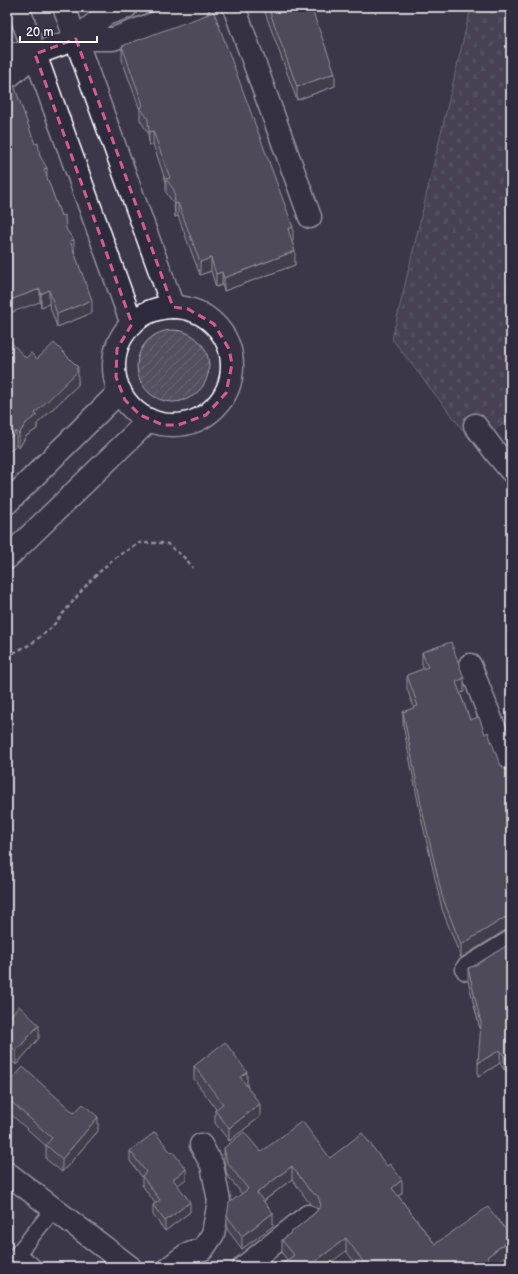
<svg xmlns="http://www.w3.org/2000/svg" width="518" height="1274" viewBox="0 0 518 1274" font-family="'Balsamiq Sans',sans-serif">
<style>
.cemetery{fill:url(#cemetery-stones);stroke:#aaa8b0}
.garden{fill:url(#garden-furrows);stroke:#aaa8b0}
.lines{fill:none;stroke-linecap:round;stroke-linejoin:round}
.service-casing{stroke:#fff;stroke-width:18}
.minor-casing{stroke:#fff;stroke-width:25}
.tertiary-casing{stroke:#fff;stroke-width:25}
.path{stroke:#fff;stroke-width:2.5;stroke-dasharray:4 3;stroke-linecap:butt}
.service{stroke:#2f2a3d;stroke-width:15}
.minor{stroke:#2f2a3d;stroke-width:22}
.tertiary{stroke:#2f2a3d;stroke-width:22}
.wall{fill:#585460;stroke:#fff}
.shaded-wall{fill:#47454e;stroke:#fff}
.building{fill:#666270;stroke:#fff}
.marked{fill:none;stroke:#d45d8c;stroke-width:3;stroke-dasharray:8 5;stroke-linejoin:round}
</style>
<defs>
<pattern id="cemetery-stones" width="16" height="16" patternUnits="userSpaceOnUse"><rect width="16" height="16" fill="#555060"/><path d="M2 7V4a2 2 0 0 1 4 0v3zM10 15v-3a2 2 0 0 1 4 0v3z" fill="#6e6a78"/></pattern>
<pattern id="garden-furrows" width="10" height="10" patternUnits="userSpaceOnUse"><rect width="10" height="10" fill="#555060"/><path d="M-1 1l2-2M0 10L10 0M9 11l2-2" fill="none" stroke="#6e6a78"/></pattern>
</defs>
<rect width="100%" height="100%" fill="#3c3749"/>
<filter id="ink" filterUnits="userSpaceOnUse"><feTurbulence type="fractalNoise" baseFrequency=".025" numOctaves="2"/><feDisplacementMap in="SourceGraphic" scale="8" xChannelSelector="R" yChannelSelector="G"/><feConvolveMatrix kernelMatrix="1 2 1 2 8 2 1 2 1" color-interpolation-filters="sRGB"/></filter>
<g filter="url(#ink)">
<polygon class="cemetery" points="471,7 511,7 511,419 473,443 392,339"/>
<circle class="garden" cx="173" cy="366" r="36"/>
<g class="lines">
<defs>
<g id="service">
<polyline points="18,1253 54,1209"/>
<polyline points="7,1266 18,1253 34,1267"/>
</g>
<g id="minor">
<polyline points="18,7 132,324"/>
<polyline points="64,7 173,307"/>
<polyline points="234,7 310,217"/>
<polyline points="76,39 113,39 198,7"/>
<polyline points="7,54 35,54"/>
<polyline points="7,78 35,54 76,39 106,14 126,7"/>
<circle cx="173" cy="366" r="59"/>
<polyline points="475,425 496,453 511,471"/>
<polyline points="7,503 120,391"/>
<polyline points="7,558 149,420"/>
<polyline points="470,665 511,771"/>
<polyline points="467,969 511,942"/>
<polyline points="170,1267 186,1255 203,1249 213,1234 219,1201 212,1165 201,1145"/>
<polyline points="244,1267 308,1216"/>
</g>
<polyline id="tertiary" points="7,1173 130,1267"/>
</defs>
<use href="#service" class="service-casing"/>
<use href="#minor" class="minor-casing"/>
<use href="#tertiary" class="tertiary-casing"/>
<polyline class="path" points="7,656 31,644 51,628 89,582 113,559 139,543 166,543 186,559 193,568"/>
<use href="#service" class="service"/>
<use href="#minor" class="minor"/>
<use href="#tertiary" class="tertiary"/>
</g>
<g class="wall">
<polygon points="263,7 311,7 335,86 297,100"/>
<polygon points="122,46 293,241 292,241 295,265 224,291 222,285 216,287 211,271 200,275 178,216 175,217 174,204 166,192 166,182 153,144 149,145 148,133 140,120 140,110 122,60"/>
<polygon points="35,144 40,156 47,178 66,229 74,250 92,313 57,327 49,304 41,307 40,302"/>
<polygon points="37,359 78,380 78,385 37,424 37,429 26,436 19,448 16,445 7,454"/>
<polygon points="422,652 464,692 460,693 470,720 485,734 499,762 503,768 509,770 511,770 511,930 504,931 461,958 442,909 421,817 403,725 403,712 414,708 407,689 407,675 424,669 422,665"/>
<polygon points="511,943 507,1072 505,1069 504,1070 500,1063 478,1077 481,1033 468,981 468,968 474,966"/>
<polygon points="7,1020 39,1038 16,1065 7,1057"/>
<polygon points="194,1066 247,1085 260,1117 229,1141 215,1123 215,1110 216,1109 194,1079"/>
<polygon points="7,1085 74,1113 98,1131 62,1172 46,1159 46,1146 7,1111"/>
<polygon points="224,1148 330,1158 402,1193 398,1196 435,1244 506,1230 506,1219 511,1216 511,1251 493,1265 494,1267 358,1267 346,1251 287,1260 282,1253 282,1240 316,1212 318,1209 310,1204 292,1179 264,1201 273,1226 242,1249 227,1229 227,1216 242,1194 227,1175 224,1161"/>
<polygon points="130,1151 186,1179 177,1185 190,1212 165,1231 153,1215 153,1205 155,1203 142,1185 142,1177 130,1161"/>
</g>
<g class="shaded-wall">
<polygon points="335,73 335,86 297,100 297,87"/>
<polygon points="153,131 153,144 149,145 149,132"/>
<polygon points="47,168 47,181 44,169"/>
<polygon points="178,203 178,216 175,217 175,204"/>
<polygon points="293,227 293,241 288,243 288,229"/>
<polygon points="74,240 74,253 70,241"/>
<polygon points="295,251 295,265 224,291 224,278"/>
<polygon points="211,258 211,271 200,275 200,262"/>
<polygon points="222,272 222,285 216,287 216,274"/>
<polygon points="40,289 40,302 7,314 7,301"/>
<polygon points="49,290 49,304 41,307 41,294"/>
<polygon points="92,300 92,313 57,327 57,314"/>
<polygon points="78,367 78,385 37,424 37,429 26,436 19,448 19,434 26,423"/>
<polygon points="16,431 16,445 7,454 7,441"/>
<polygon points="464,678 464,692 456,695 456,682"/>
<polygon points="510,916 510,930 504,931 461,958 461,945 504,918"/>
<polygon points="39,1025 39,1038 16,1065 16,1051"/>
<polygon points="500,1050 500,1063 478,1077 478,1063"/>
<polygon points="504,1056 505,1056 505,1069 504,1070"/>
<polygon points="511,1057 511,1070 507,1072 507,1059"/>
<polygon points="247,1072 247,1085 240,1090 240,1077"/>
<polygon points="260,1104 260,1117 229,1141 229,1128"/>
<polygon points="98,1117 98,1131 62,1172 62,1159"/>
<polygon points="292,1166 292,1179 257,1206 257,1193"/>
<polygon points="186,1169 186,1179 173,1189 173,1179"/>
<polygon points="402,1180 402,1193 392,1201 392,1188"/>
<polygon points="190,1202 190,1212 165,1231 165,1221"/>
<polygon points="273,1213 273,1226 242,1249 242,1236"/>
<polygon points="346,1238 346,1251 325,1267 308,1267"/>
<polygon points="511,1238 511,1251 491,1267 487,1257"/>
<polygon points="459,1264 459,1267 455,1267"/>
</g>
<g class="building">
<polygon points="268,7 311,7 335,73 297,87"/>
<polygon points="214,12 293,227 288,229 295,251 224,278 222,272 216,274 211,258 200,262 178,203 175,204 174,190 166,179 170,178 153,131 149,132 148,119 140,107 143,105 122,46"/>
<polygon points="14,85 35,144 38,143 40,156 47,168 44,169 61,216 65,215 66,229 74,240 70,241 92,300 57,314 49,290 41,294 40,289 7,301 7,87"/>
<polygon points="7,338 26,358 31,353 37,359 54,343 78,367 76,369 78,371 35,413 37,415 26,423 19,434 16,431 7,441"/>
<polygon points="451,642 464,678 456,682 470,720 479,717 485,734 488,732 499,762 503,768 509,770 511,770 511,916 504,918 461,945 442,896 421,804 403,712 418,706 407,675 428,667 422,652"/>
<polygon points="511,943 511,1057 507,1059 505,1056 504,1056 500,1050 478,1063 481,1023 468,968 474,966"/>
<polygon points="19,1006 39,1025 16,1051 7,1043 7,1020"/>
<polygon points="225,1042 247,1072 240,1077 260,1104 229,1128 215,1110 223,1104 194,1066"/>
<polygon points="23,1067 74,1113 83,1104 98,1117 62,1159 46,1145 52,1138 7,1098 7,1085"/>
<polygon points="302,1121 330,1158 362,1133 387,1166 390,1164 402,1180 392,1188 435,1244 488,1207 511,1236 511,1238 487,1257 494,1267 462,1267 459,1264 455,1267 367,1267 346,1238 308,1267 278,1267 294,1255 282,1240 316,1212 321,1205 318,1196 310,1191 292,1166 257,1193 273,1213 242,1236 227,1216 229,1203 248,1189 227,1162 224,1148 244,1132 261,1152"/>
<polygon points="155,1132 171,1153 173,1152 186,1169 173,1179 190,1202 165,1221 153,1205 160,1200 142,1176 146,1172 130,1151"/>
<polygon points="511,1216 511,1225 506,1219"/>
</g>
</g>
<path d="M0 0H518V1274H0ZM76 39 173 307 188 309 214 324 229 349 232 364 226 393 206 415 178 425H163L140 415 125 400 116 377 117 349 132 324 35 54Z" fill="#3c3749" fill-opacity=".55" fill-rule="evenodd"/>
<path class="marked" d="M76 39 173 307 188 309 214 324 229 349 232 364 226 393 206 415 178 425H163L140 415 125 400 116 377 117 349 132 324 35 54Z"/>
<rect width="518" height="1274" fill="none" stroke="#2f2a3d" stroke-width="24"/>
<rect x="12" y="12" width="494" height="1250" fill="none" stroke="#fff" stroke-width="1.5" filter="url(#ink)"/>
<path d="M20 36v6h77v-6" fill="none" stroke="#ffffff" stroke-width="2"/>
<text x="26" y="36" font-size="12" fill="#ffffff" stroke="#2f2a3d" stroke-width="3" paint-order="stroke">20 m</text>
</svg>
